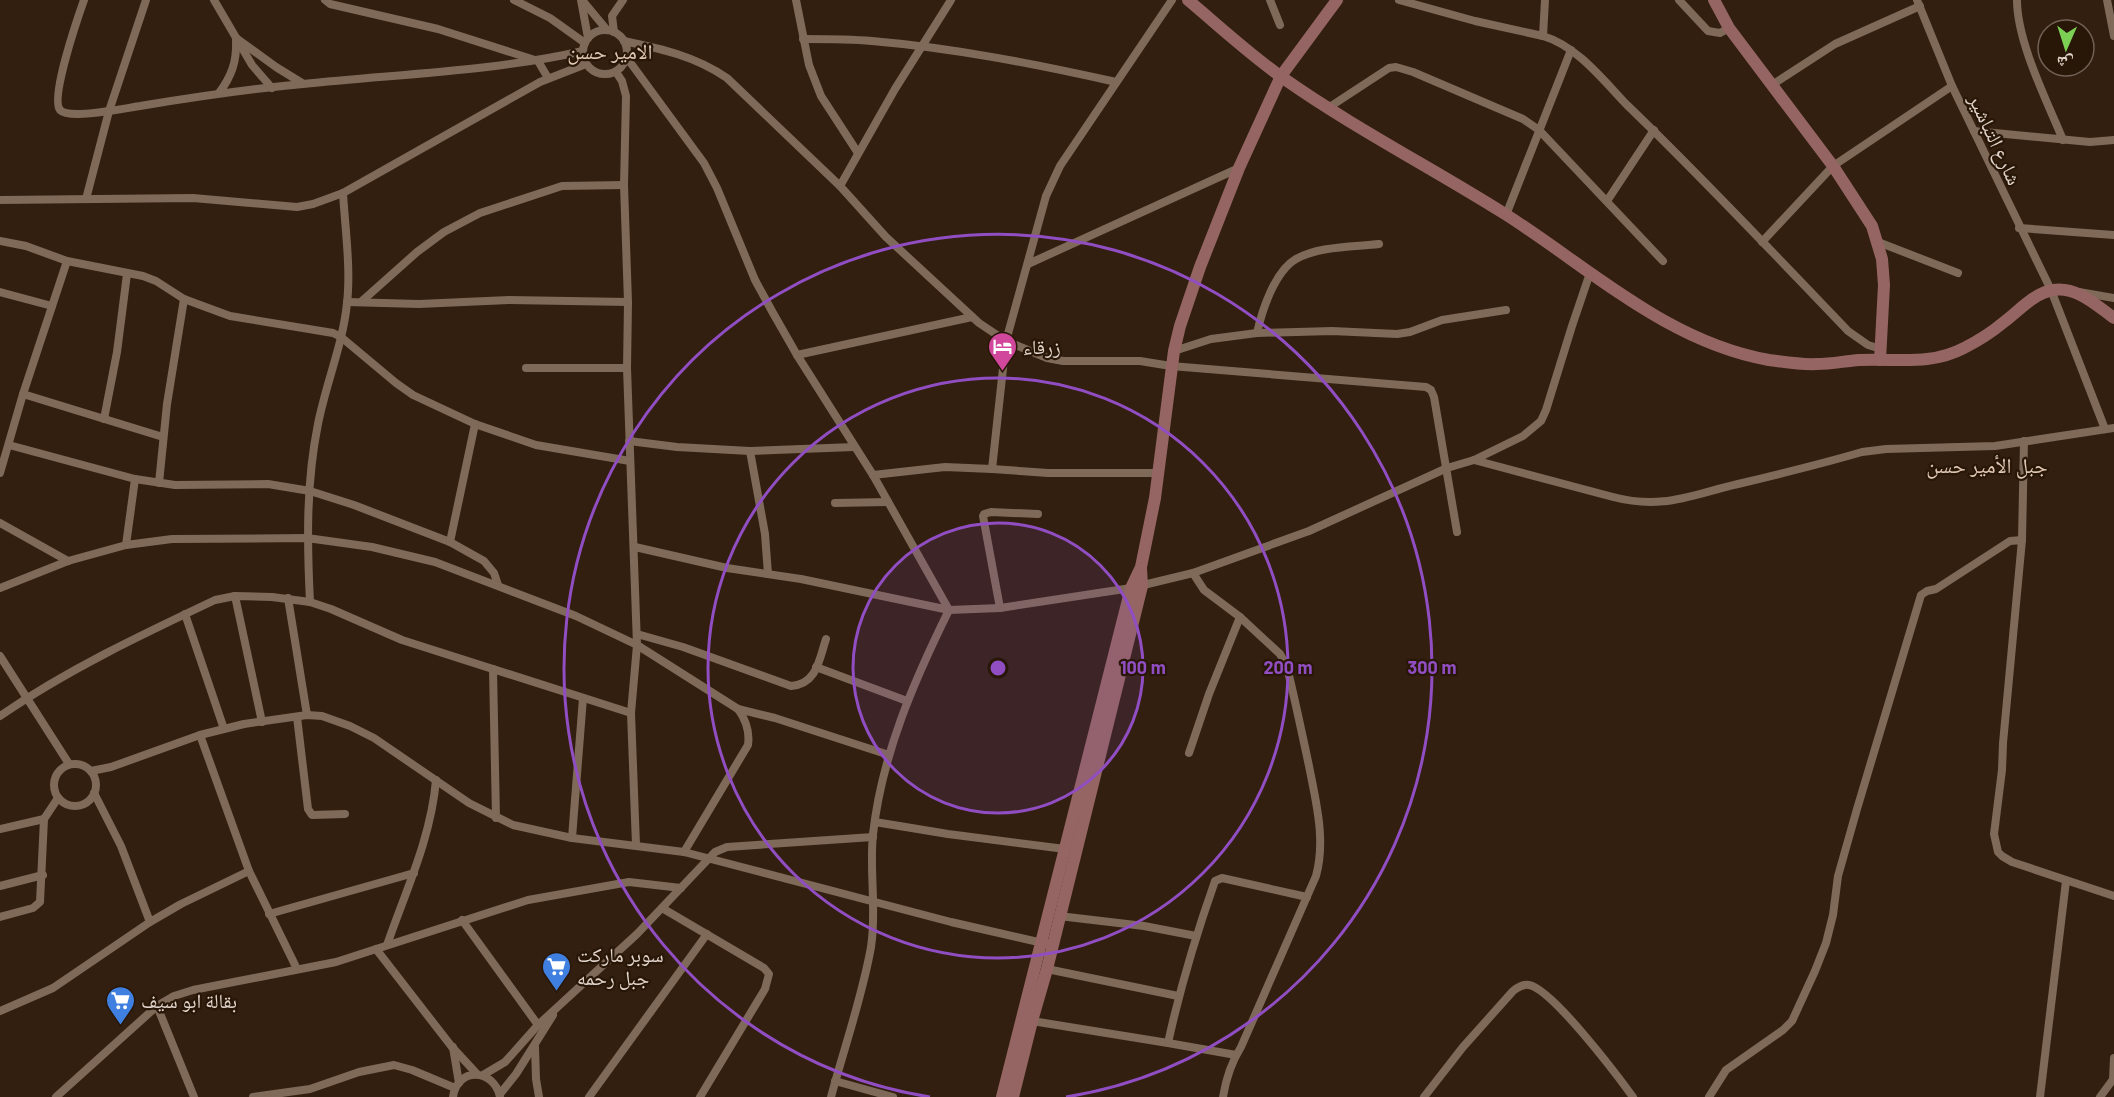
<svg xmlns="http://www.w3.org/2000/svg" width="2114" height="1097" viewBox="0 0 2114 1097" font-family="Barlow,'Noto Naskh Arabic',sans-serif">
<style>
.lines{fill:none;stroke-linecap:round;stroke-linejoin:round}
.street{stroke:#7f6958;stroke-width:8}
.secondary{stroke:#956563;stroke-width:12}
.ring{fill:none;stroke:#904ec2;stroke-width:3}
.labels{text-anchor:middle;dominant-baseline:central;stroke-width:4.5;stroke-linejoin:round;paint-order:stroke}
.street-label{font-size:20px;fill:#e2d5cc;stroke:#281607}
.poi-label{font-size:20px;fill:#e2d5cc;stroke:#281607;text-anchor:start}
.neighbourhood-label{font-size:21px;fill:#e1c8b5;stroke:#281607}
.centre{fill:#904ec2;stroke:#281607;stroke-width:3}
.ring-label{font-size:18px;text-anchor:middle;font-weight:bold;fill:#904ec2;stroke:#281607;stroke-width:4.5;stroke-linejoin:round;paint-order:stroke}
</style>
<rect width="100%" height="100%" fill="#321f10"/>
<g class="lines">
<g class="street">
<path d="M84 0C78 17 50 98 60 110 69 120 126 108 140 106 194 97 248 89 303 84 396 74 490 72 583 51"/>
<polyline points="214,0 252,65 272,88"/>
<polyline points="325,0 330,4 438,29 538,61 548,78"/>
<polyline points="514,0 550,18 585,43"/>
<polyline points="581,0 588,38"/>
<polyline points="582,0 607,30"/>
<polyline points="796,0 809,65 821,96 858,153"/>
<polyline points="1270,0 1280,25"/>
<path d="M1399 0 1475 21 1543 36C1577 46 1603 80 1627 105 1703 178 1775 255 1848 331L1868 345 1881 349"/>
<polyline points="1679,0 1708,31 1720,33 1729,28"/>
<polyline points="1917,0 1952,86 2051,290 2105,429"/>
<path d="M2017 0C2017 42 2047 101 2063 140"/>
<polyline points="2107,0 2114,36"/>
<circle cx="605" cy="52" r="22"/>
<polyline points="614,32 612,16 623,0"/>
<polyline points="1543,36 1545,0"/>
<polyline points="236,38 276,67 302,83"/>
<path d="M803 39C826 39 849 39 872 41 954 48 1035 64 1116 82"/>
<path d="M624 41C662 49 695 56 727 78L840 186 886 237 979 323 1006 341 1047 358 1063 361H1140L1171 366 1426 387 1431 390 1434 397 1457 532"/>
<polyline points="627,58 704,163 717,188 755,280 773,313 797,355 873,475 949,610"/>
<polyline points="616,72 622,81 626,96 624,185 628,302 627,368 637,645 631,713 636,845"/>
<polyline points="1772,85 1835,44 1920,6"/>
<path d="M219 93C231 77 237 62 236 41"/>
<polyline points="1328,108 1389,68 1396,67 1413,72 1523,119 1539,130 1663,261"/>
<polyline points="1974,131 2090,142 2114,140"/>
<polyline points="840,186 895,89 951,0"/>
<polyline points="86,199 109,111 146,0"/>
<polyline points="0,200 193,198 297,207 313,204 343,193 540,82 586,64"/>
<polyline points="1607,201 1654,130"/>
<polyline points="1506,215 1571,50"/>
<polyline points="2019,228 2114,235"/>
<polyline points="0,241 26,246 67,261 143,276 156,281 184,299 230,316 333,333 341,337 396,383 413,395 475,424 536,445 630,461"/>
<polyline points="1762,242 1833,166 1952,86"/>
<polyline points="1878,242 1958,273"/>
<polyline points="1028,264 1239,168"/>
<polyline points="0,292 52,306"/>
<polyline points="2079,292 2114,298"/>
<polyline points="362,301 417,252 444,232 480,213 562,186 624,185"/>
<polyline points="347,302 419,304 509,300 628,302"/>
<path d="M1257 333C1262 310 1275 271 1296 259 1319 246 1353 247 1379 244"/>
<polyline points="1174,351 1211,339 1257,333 1332,331 1397,334 1410,332 1442,320 1506,310"/>
<polyline points="797,355 972,317"/>
<polyline points="526,368 627,368"/>
<polyline points="23,394 163,437"/>
<polyline points="104,419 117,352 127,274"/>
<polyline points="629,441 677,447 750,451 854,447"/>
<polyline points="9,445 135,479 175,485 268,484 310,491 354,505 450,542 484,561 494,573 498,585"/>
<polyline points="750,451 765,534 768,574"/>
<path d="M1474 460 1613 497C1663 510 1690 495 1738 484 1780 474 1821 464 1862 452L1886 449 1995 446 2114 428"/>
<polyline points="992,469 1048,473 1159,473"/>
<polyline points="0,473 23,394 67,261"/>
<polyline points="873,475 945,467 992,469 1006,341 1046,196 1060,166 1172,0"/>
<polyline points="159,483 167,404 184,299"/>
<polyline points="835,503 888,502"/>
<polyline points="0,523 68,561"/>
<polyline points="2022,540 2024,441"/>
<polyline points="450,542 475,424"/>
<polyline points="126,545 135,479"/>
<polyline points="635,547 727,568 801,579 949,610 1000,608 1131,588 1193,573 1309,531 1447,468 1474,460 1523,436 1541,421 1546,410 1572,326 1590,273"/>
<path d="M1193 573 1204 590 1240 617 1280 654 1287 667C1295 700 1302 733 1309 766 1316 802 1326 840 1316 876L1241 1047C1231 1063 1226 1078 1223 1097"/>
<path d="M0 588 68 561 126 545 172 539 307 538 372 547 435 562 576 616 637 645 738 709C746 720 750 731 748 745L684 852"/>
<polyline points="235,596 262,722"/>
<polyline points="288,598 307,715"/>
<path d="M310 602C307 542 306 483 318 424 326 383 343 344 347 303 351 269 345 227 343 193"/>
<polyline points="1000,608 983,516 984,514 991,512 1038,514"/>
<polyline points="185,614 224,729"/>
<path d="M637 634 683 647 791 686C817 684 819 660 826 639"/>
<polyline points="0,656 69,764"/>
<polyline points="816,667 907,701"/>
<polyline points="493,669 496,818"/>
<polyline points="738,709 775,718 889,755"/>
<path d="M0 716C67 670 141 635 215 600L235 596 272 597 310 602 331 609 402 640 631 713"/>
<polyline points="297,717 308,809 312,815 345,814"/>
<polyline points="200,735 249,871 297,969"/>
<polyline points="1189,753 1209,694 1240,617"/>
<circle cx="75" cy="785" r="21"/>
<polyline points="91,771 111,767 200,735 244,724 307,715 322,716 350,726 374,738 469,803 513,825 572,838 684,852 951,922 1047,944"/>
<polyline points="94,793 121,846 150,922"/>
<polyline points="875,822 948,834 1065,849"/>
<polyline points="0,829 44,819"/>
<polyline points="572,838 583,698"/>
<polyline points="0,886 43,875"/>
<polyline points="662,908 764,968 769,974 765,989 700,1097"/>
<polyline points="269,914 414,873"/>
<polyline points="1059,916 1144,926 1196,936"/>
<polyline points="0,917 33,908 40,902 44,819 58,798"/>
<polyline points="462,920 538,1025"/>
<path d="M387 945C406 890 431 838 436 780"/>
<polyline points="376,949 452,1047 477,1074"/>
<polyline points="1047,969 1178,996"/>
<polyline points="157,1006 194,1097"/>
<polyline points="0,1011 53,988 150,922 181,904 249,871"/>
<path d="M1032 1021 1168 1043C1180 988 1196 935 1215 881L1222 878 1307 897"/>
<polyline points="1168,1043 1236,1055"/>
<polyline points="453,1047 459,1083"/>
<polyline points="535,1047 536,1079 539,1097"/>
<polyline points="483,1075 505,1062 538,1025 637,934 715,852 727,847 873,837"/>
<polyline points="2113,1080 2114,1058"/>
<polyline points="835,1081 893,1097"/>
<polyline points="500,1094 516,1074 553,1015"/>
<polyline points="56,1097 157,1006 174,996 193,990 336,962 528,900 629,882 681,888"/>
<polyline points="253,1097 310,1089 359,1072 394,1065 412,1070 455,1088"/>
<path d="M453 1097C457 1067 494 1068 500 1097"/>
<polyline points="589,1097 707,934"/>
<path d="M831 1097C844 1048 862 998 871 947 877 909 869 871 873 834 882 754 914 681 949 610"/>
<path d="M1424 1097 1463 1047 1513 991C1518 987 1523 984 1529 985 1552 989 1617 1075 1633 1097"/>
<polyline points="1709,1097 1726,1070 1783,1030 1792,1021 1815,971 1826,943 1833,915 1838,876 1857,809 1921,595 1927,591 1936,589 2010,541 2022,540 2003,743 2002,770 1994,834 1998,852 2002,856 2012,862 2114,896"/>
<polyline points="2040,1097 2066,881"/>
<polyline points="2100,1097 2114,1078"/>
</g>
<g class="secondary">
<path d="M1188 0C1219 26 1249 54 1283 78 1354 128 1432 168 1505 214 1590 268 1667 342 1769 360 1785 362 1801 365 1817 364 1831 364 1845 361 1859 360 1896 358 1930 366 1964 348 1978 341 1992 332 2004 322 2019 311 2034 293 2053 290 2076 286 2096 305 2114 318"/>
<polyline points="1714,0 1729,28 1833,166 1872,226 1882,259 1884,285 1880,360"/>
<polyline points="1002,1097 1131,588 1141,567 1155,498 1174,351 1180,326 1200,267 1239,168 1281,76 1337,0"/>
<polyline points="1013,1097 1032,1021 1047,969 1142,586 1141,568"/>
</g>
</g>
<circle cx="998" cy="668" r="145" fill="#904ec2" fill-opacity=".12"/>
<g class="ring">
<circle cx="998" cy="668" r="145"/>
<circle cx="998" cy="668" r="290"/>
<path d="M930 1097A434 434 0 1 1 1066 1097"/>
</g>
<defs>
<symbol id="hotel-pin" viewBox="-11 -11 22 30"><path d="M0 17L-7.5 6A9.5 9.5 0 1 1 7.5 6Z" fill="#d1479c" stroke="#281607"/><path d="M-6-4.5h1.5V1H6V5H4.5V3h-9V5H-6ZM-4 0a1.8 1.8 0 1 1 3.6 0ZM.5 0V-2.5h3Q6-2.5 6 0Z" fill="#fff"/></symbol>
<symbol id="supermarket-pin" viewBox="-11 -11 22 30"><path d="M0 17L-7.5 6A9.5 9.5 0 1 1 7.5 6Z" fill="#3f7fe0" stroke="#281607"/><path d="M-6-5.5h2.5l.6 2H6L4.5 2H-2.5L-4.4-4H-6ZM-1.5 3.2a1.3 1.3 0 1 0 .1 0ZM3 3.2a1.3 1.3 0 1 0 .1 0Z" fill="#fff"/></symbol>
</defs>
<g fill-rule="evenodd">
<use href="#hotel-pin" x="986" y="330" width="33" height="45"/>
<use href="#supermarket-pin" x="540" y="950" width="33" height="45"/>
<use href="#supermarket-pin" x="104" y="984" width="33" height="45"/>
</g>
<g class="labels">
<g class="street-label">
<text transform="translate(1996 139) rotate(65)">شارع التباشير</text>
</g>
<g class="poi-label">
<text x="1023" y="346">زرقاء</text>
<text x="577" y="954">سوبر ماركت<tspan x="577" dy="23">جبل رحمه</tspan></text>
<text x="141" y="1000">بقالة ابو سيف</text>
</g>
<g class="neighbourhood-label">
<text x="610" y="50">الامير حسن</text>
<text x="1987" y="464">جبل الأمير حسن</text>
</g>
</g>
<circle cx="998" cy="668" r="9" class="centre"/>
<g class="ring-label">
<text x="1143" y="674">100 m</text>
<text x="1288" y="674">200 m</text>
<text x="1432" y="674">300 m</text>
</g>
<g transform="translate(2066 48) rotate(183)"><circle r="28" fill="#281607" stroke="#726256" stroke-width="1.5"/>
<path d="M0-4.5L10 22L0 15L-10 22Z" fill="#7cd155"/>
<text y="-9" font-size="16" font-weight="bold" text-anchor="middle" fill="#e2d5cc">ش</text>
</g>
</svg>
